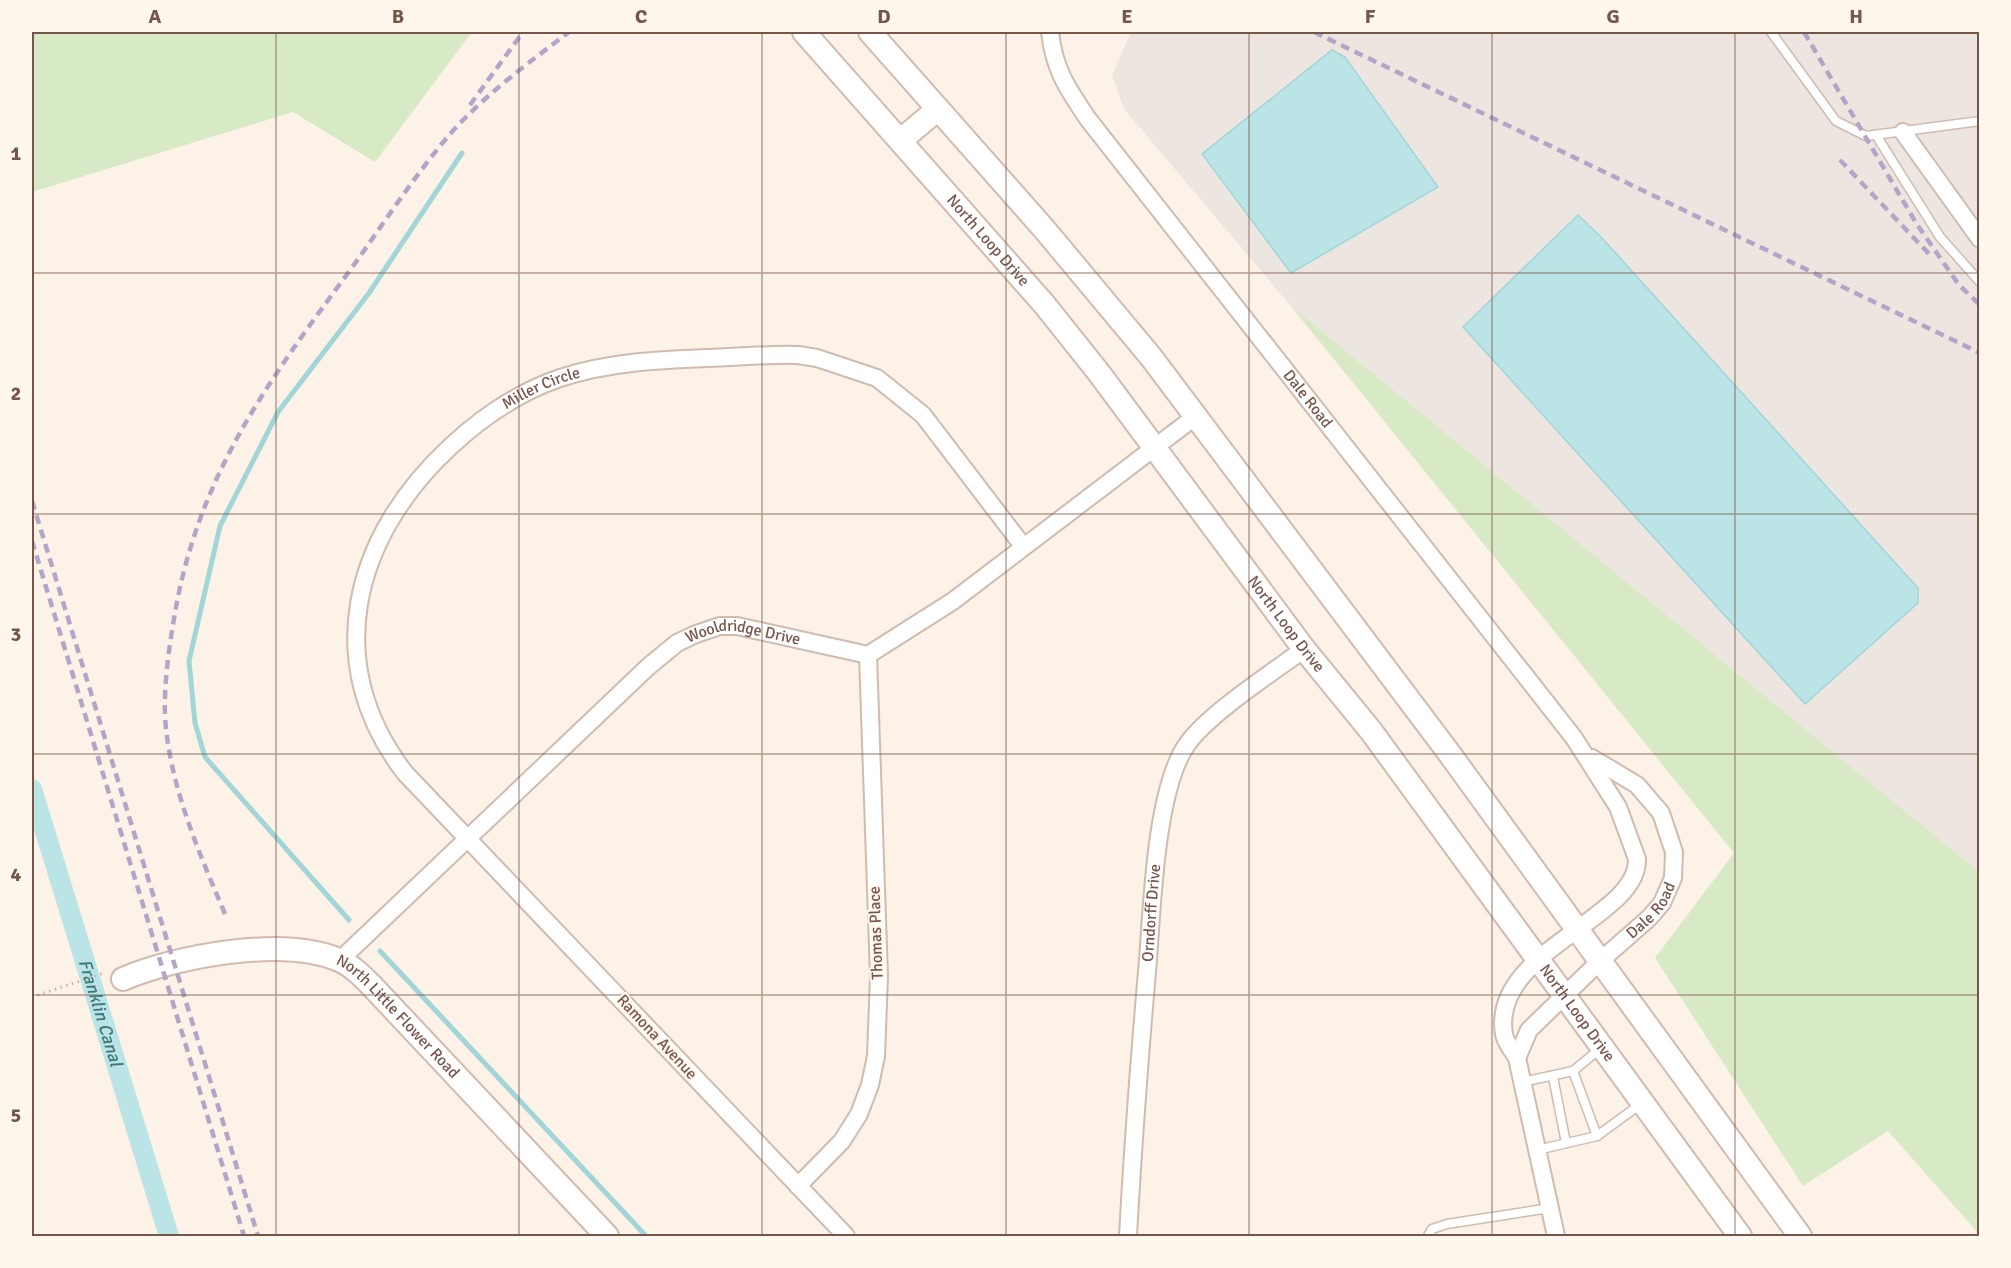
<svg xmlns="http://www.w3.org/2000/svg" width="2011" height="1268" viewBox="0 0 2011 1268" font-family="Signika,sans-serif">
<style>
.industrial{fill:#ede5e0}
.green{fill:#d8eac5}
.water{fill:#bbe4e6;stroke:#a1d5d8;stroke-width:1.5}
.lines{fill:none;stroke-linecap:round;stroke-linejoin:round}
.stream{stroke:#a1d5d8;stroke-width:5}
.canal{stroke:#bbe4e6;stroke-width:20}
.lane-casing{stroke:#d0bbaf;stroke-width:11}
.street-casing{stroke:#d0bbaf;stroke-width:20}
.secondary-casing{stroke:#d3baad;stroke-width:26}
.path{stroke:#d7b0a1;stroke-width:3;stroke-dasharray:1.5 4.5;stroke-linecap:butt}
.lane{stroke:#fff;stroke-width:8}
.street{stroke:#fff;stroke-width:16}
.secondary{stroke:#fff;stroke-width:22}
.rail{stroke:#b3a5c7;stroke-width:4.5;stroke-dasharray:9 6;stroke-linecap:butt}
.grid{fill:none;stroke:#76564b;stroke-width:1.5;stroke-opacity:0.55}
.labels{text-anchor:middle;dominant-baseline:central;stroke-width:4.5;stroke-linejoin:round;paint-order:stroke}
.street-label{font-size:16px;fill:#76564b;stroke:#fff6ed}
.water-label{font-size:18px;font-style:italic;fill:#3f777b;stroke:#fff6ed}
.neatline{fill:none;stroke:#76564b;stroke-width:2}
.grid-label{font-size:20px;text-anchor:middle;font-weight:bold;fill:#76564b}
</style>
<rect width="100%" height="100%" fill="#fcf2e7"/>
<polygon class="industrial" points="1131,32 1979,32 1979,872 1290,305 1124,109 1112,75"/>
<g class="green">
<polygon points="32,32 472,32 375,162 293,112 32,192"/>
<polygon points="1290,305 1979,872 1979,1234 1888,1131 1803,1186 1655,958 1734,853"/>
</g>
<g class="water">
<polygon points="1332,50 1345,57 1438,187 1291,273 1202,154"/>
<polygon points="1578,215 1602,238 1918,588 1918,603 1805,704 1463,327"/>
</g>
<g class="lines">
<g class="stream">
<polyline points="349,920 205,757 195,723 189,661 220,526 278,412 369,293 462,153"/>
<polyline points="380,951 646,1236"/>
</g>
<path class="canal" id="s1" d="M32 789 169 1236"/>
<defs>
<g id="lane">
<polyline points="1771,32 1836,121 1866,136 1980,121"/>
<polyline points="1876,135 1940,237 1980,282"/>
<polyline points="1573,1071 1597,1136"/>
<polyline points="1553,1077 1566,1143"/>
<polyline points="1522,1082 1573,1071 1601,1048"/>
<polyline points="1537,1150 1597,1136 1642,1103"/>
<polyline points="1428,1236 1432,1229 1447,1224 1550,1208"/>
</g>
<g id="street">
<path id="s2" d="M1050 32C1054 69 1067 88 1088 119L1574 738 1618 807 1637 859C1639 919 1490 950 1504 1034 1505 1042 1513 1051 1517 1058L1556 1236"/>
<polyline points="1903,132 1980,239"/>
<path id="s3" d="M340 960 649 666 677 643 696 634 720 626H737L868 655 953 601 1196 416"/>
<path id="s4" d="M1517 1058 1529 1030 1599 962 1649 918 1662 903 1673 878 1674 852 1661 813 1637 785 1592 758"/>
<polyline points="798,1186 842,1141 859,1114 870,1085 876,1056 879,976 868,655"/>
<path id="s5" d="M846 1236 405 773C320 663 353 537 450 447 481 418 519 392 560 378 609 362 657 360 708 358 738 357 768 354 798 355L817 358 877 378 923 415 1023 546"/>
<path id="s6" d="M1128 1236C1133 1144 1140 1052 1148 960 1152 905 1156 786 1188 743 1211 712 1272 673 1304 649"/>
</g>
<g id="secondary">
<path id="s7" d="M804 32 1044 304 1099 373 1304 649 1371 731 1740 1236"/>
<polyline points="870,32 1045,230 1151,357 1449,753 1800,1236"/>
<polyline points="901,140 938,109"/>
<path id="s8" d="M123 979C177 956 283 936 339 960 351 965 361 975 371 985L607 1236"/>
</g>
</defs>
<use href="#lane" class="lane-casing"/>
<use href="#street" class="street-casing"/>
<use href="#secondary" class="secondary-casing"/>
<polyline class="path" points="32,997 104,973"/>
<use href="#lane" class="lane"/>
<use href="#street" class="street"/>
<use href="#secondary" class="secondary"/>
<g class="rail">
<polyline points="1314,32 1980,353"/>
<polyline points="1804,32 1916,223 1959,285 1980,305"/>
<polyline points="470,105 523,32"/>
<polyline points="1840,160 1932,257"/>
<polyline points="32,501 258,1236"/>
<polyline points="32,541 244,1236"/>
<path d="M225 914C198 850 170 787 165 717 164 687 168 654 173 625 195 481 264 387 348 273 380 229 410 182 445 140 480 98 526 65 569 32"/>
</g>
</g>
<path class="grid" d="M276 32V1236M519 32V1236M762 32V1236M1006 32V1236M1249 32V1236M1492 32V1236M1735 32V1236M32 273H1980M32 514H1980M32 754H1980M32 995H1980"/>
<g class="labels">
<g class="street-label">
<text stroke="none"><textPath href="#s7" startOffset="278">North Loop Drive</textPath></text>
<text stroke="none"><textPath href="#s5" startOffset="1114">Miller Circle</textPath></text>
<text stroke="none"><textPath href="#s2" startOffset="452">Dale Road</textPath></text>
<text stroke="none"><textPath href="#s7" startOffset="764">North Loop Drive</textPath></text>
<text stroke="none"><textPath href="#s3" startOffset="532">Wooldridge Drive</textPath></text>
<text stroke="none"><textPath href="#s4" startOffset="202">Dale Road</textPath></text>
<text stroke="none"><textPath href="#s6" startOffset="324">Orndorff Drive</textPath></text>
<text transform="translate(876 933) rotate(-92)">Thomas Place</text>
<text stroke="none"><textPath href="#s7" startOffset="1250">North Loop Drive</textPath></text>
<text stroke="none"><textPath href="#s8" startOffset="303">North Little Flower Road</textPath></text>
<text transform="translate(657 1037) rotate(47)">Ramona Avenue</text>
</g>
<g class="water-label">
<text stroke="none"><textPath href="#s1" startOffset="234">Franklin Canal</textPath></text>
</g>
</g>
<rect width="2011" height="1268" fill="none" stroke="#fff6ed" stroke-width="66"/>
<rect x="33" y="33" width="1945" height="1202" class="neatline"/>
<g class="grid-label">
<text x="155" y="23">A</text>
<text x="398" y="23">B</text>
<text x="641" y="23">C</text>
<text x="884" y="23">D</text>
<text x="1127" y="23">E</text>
<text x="1370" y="23">F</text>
<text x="1613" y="23">G</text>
<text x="1856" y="23">H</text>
<text x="16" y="160">1</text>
<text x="16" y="400">2</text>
<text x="16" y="641">3</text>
<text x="16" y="881">4</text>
<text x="16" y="1122">5</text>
</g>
</svg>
